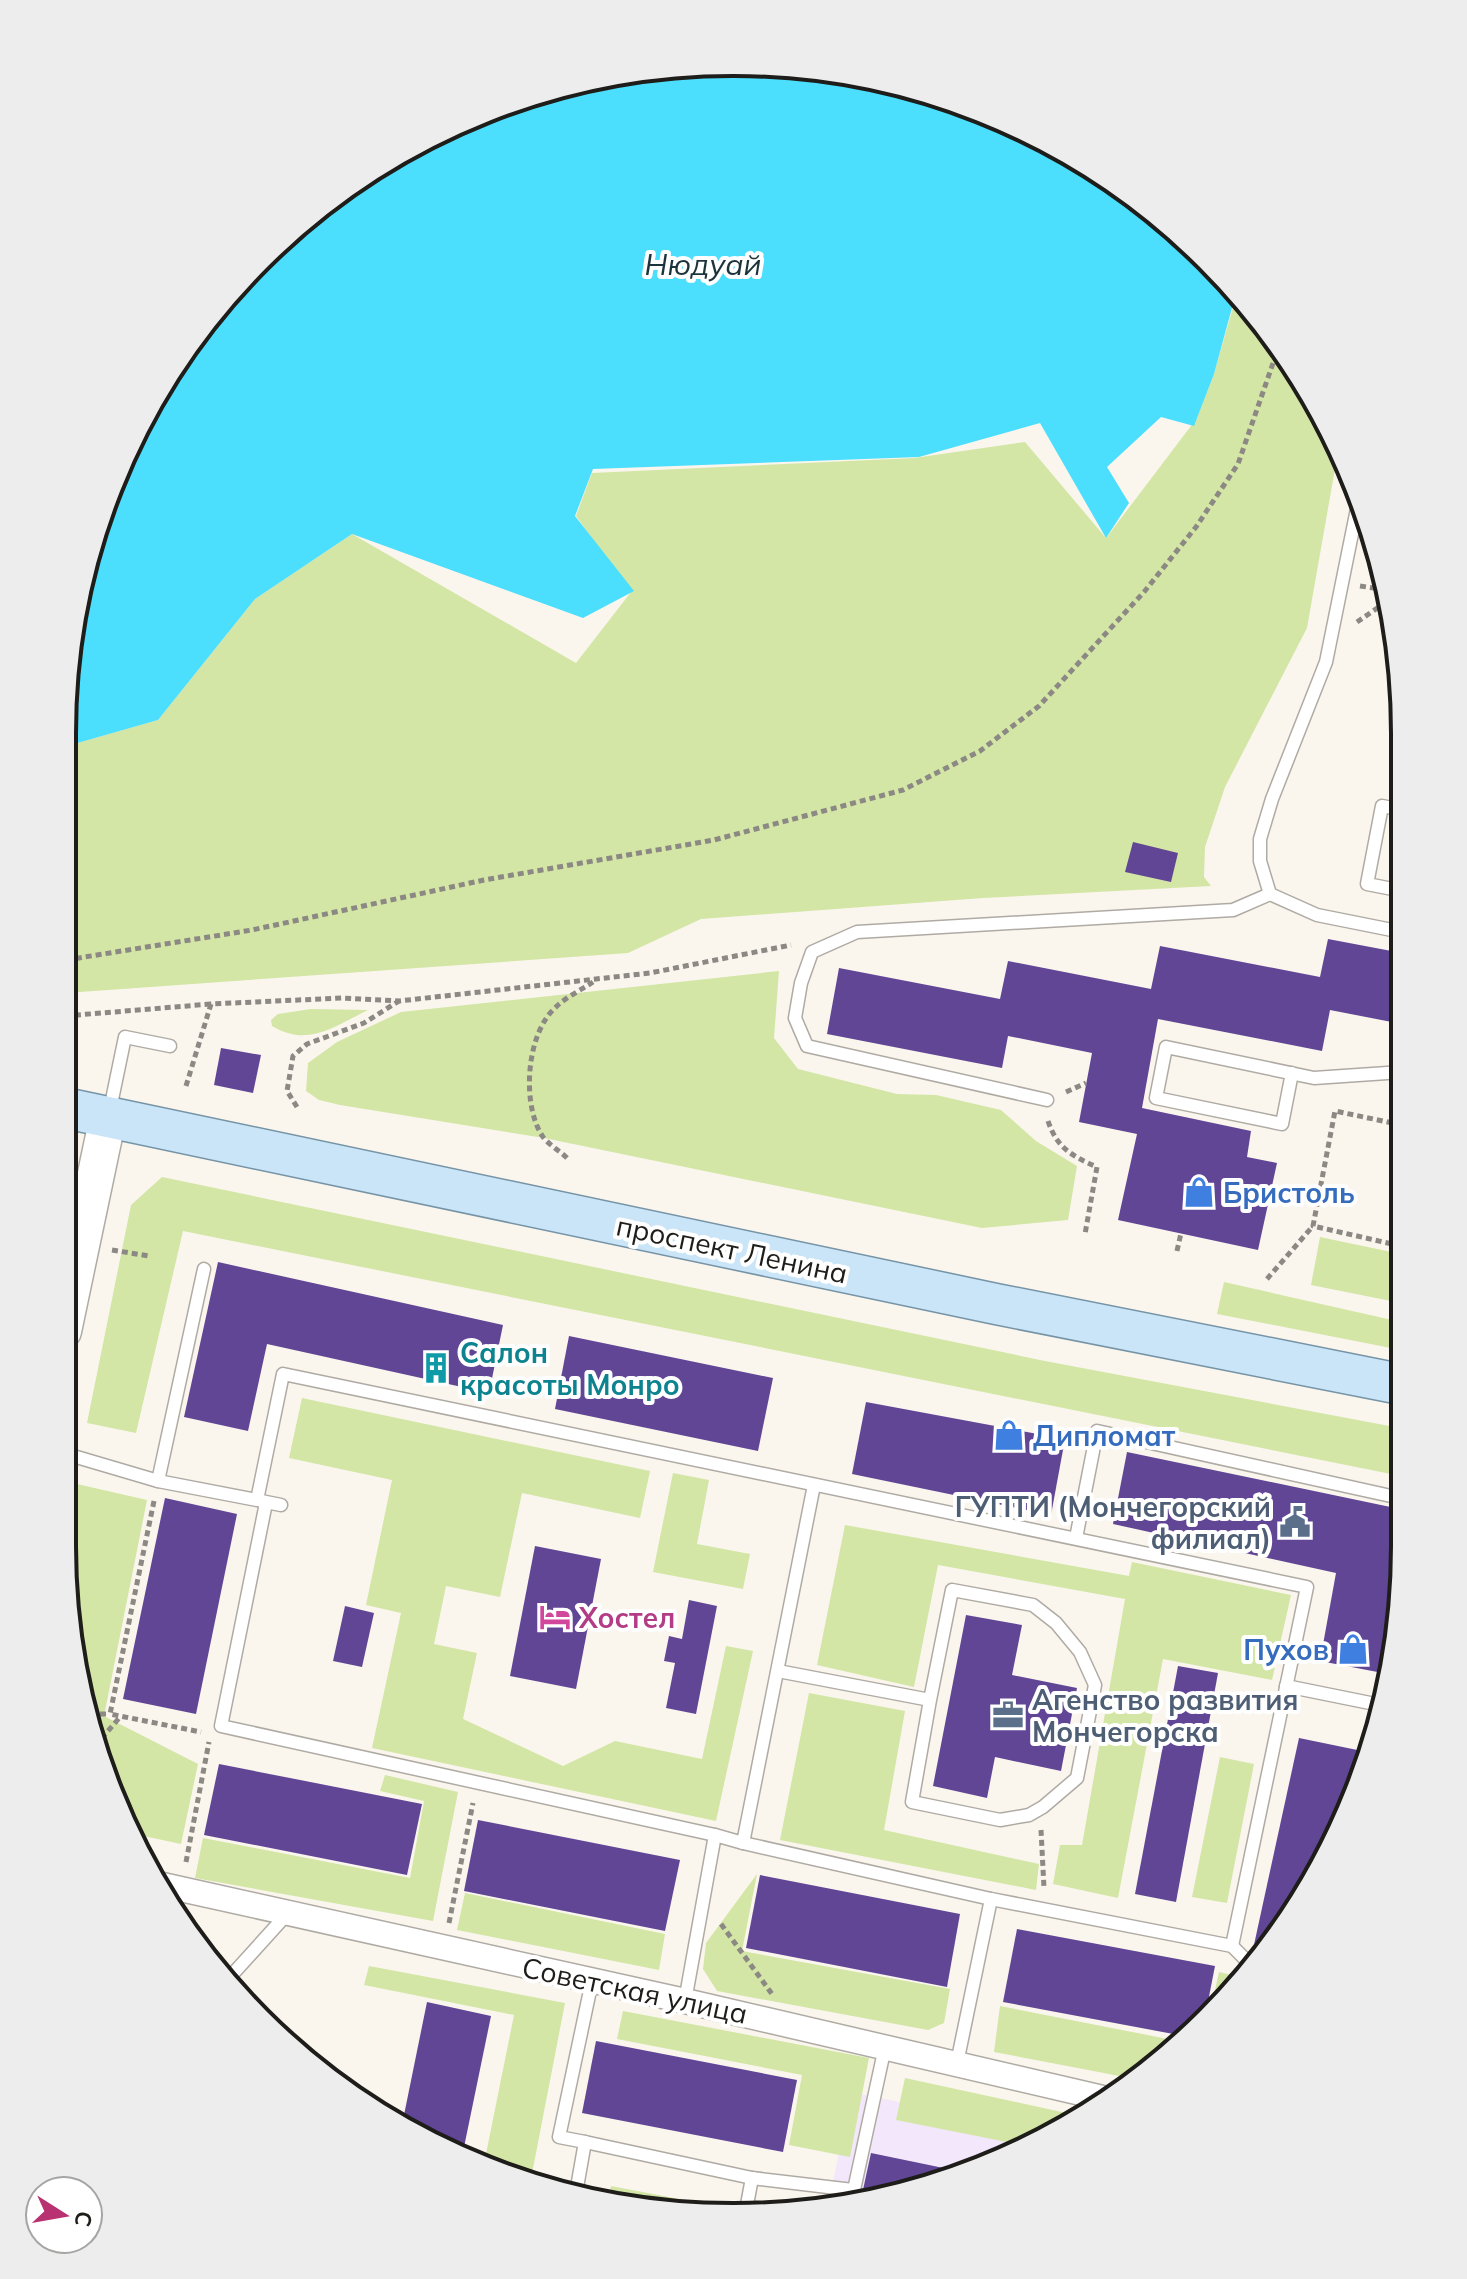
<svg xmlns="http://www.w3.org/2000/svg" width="1467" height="2279" viewBox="0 0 1467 2279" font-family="Mulish,sans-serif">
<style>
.education{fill:#f3e7fb}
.green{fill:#d3e6a5}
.water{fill:#4cdefd}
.building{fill:#614696}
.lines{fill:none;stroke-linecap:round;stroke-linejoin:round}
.lane-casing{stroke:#afaba4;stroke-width:15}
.street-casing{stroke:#afaba4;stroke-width:27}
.secondary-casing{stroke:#afaba4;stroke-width:39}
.primary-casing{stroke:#7694a6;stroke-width:43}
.path{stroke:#8c8984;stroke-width:5;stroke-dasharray:6 4;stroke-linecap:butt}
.lane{stroke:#fff;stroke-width:12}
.street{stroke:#fff;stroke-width:24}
.secondary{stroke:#fff;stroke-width:36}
.primary{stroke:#c9e5f7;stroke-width:40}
.labels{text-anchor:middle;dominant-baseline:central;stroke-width:8;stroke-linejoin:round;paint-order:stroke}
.shop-label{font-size:28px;font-weight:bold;fill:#366cbe;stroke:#fff;text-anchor:start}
.street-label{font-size:28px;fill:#1e1d1a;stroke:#fff}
.culture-label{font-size:28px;font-weight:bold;fill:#0d838f;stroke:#fff;text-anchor:start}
.service-label{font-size:28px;font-weight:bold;fill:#4e5e75;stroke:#fff;text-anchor:end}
.hotel-label{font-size:28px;font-weight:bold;fill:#b23c85;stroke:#fff;text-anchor:start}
.water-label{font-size:30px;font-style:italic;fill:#1c343a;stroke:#fff}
.rim{fill:none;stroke:#1e1d1a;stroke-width:4}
</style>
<rect width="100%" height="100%" fill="#faf6ee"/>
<polygon class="education" points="851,2092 1044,2132 908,2194 829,2202"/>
<g class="green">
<polygon points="1237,293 1266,324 1339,446 1307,628 1225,787 1205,847 1204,877 1211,886 983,898 701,919 628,953 66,993 67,746 158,720 255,599 352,534 576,663 631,592 576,516 592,473 914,458 1025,442 1106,538 1197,418 1214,374"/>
<polygon points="779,971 774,1038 798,1069 897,1094 936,1095 1001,1110 1036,1141 1077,1166 1068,1220 982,1228 544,1138 340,1105 319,1100 306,1091 308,1063 337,1042 401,1012"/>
<path d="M311 1009 368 1010C335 1026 308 1048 272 1026L271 1020 278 1014Z"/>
<polygon points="162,1177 1045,1361 1400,1428 1391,1474 183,1231 136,1433 87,1423 131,1205"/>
<polygon points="1320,1237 1401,1254 1401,1303 1311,1285"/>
<polygon points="1224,1282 1401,1322 1401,1350 1217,1314"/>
<polygon points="302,1398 650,1471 640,1518 522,1493 500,1597 446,1586 434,1644 477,1653 463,1719 563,1766 615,1741 702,1759 726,1646 753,1651 716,1821 372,1748 401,1613 366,1605 392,1480 289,1458"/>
<polygon points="673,1473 709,1480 697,1544 750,1554 743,1589 653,1572"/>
<polygon points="77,1484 147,1500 104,1716 198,1764 181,1844 134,1834 97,1761 63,1552"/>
<polygon points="845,1525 1129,1576 1132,1562 1291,1595 1272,1680 1163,1659 1118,1898 1053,1884 1060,1845 1082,1845 1125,1599 938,1565 914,1687 817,1665"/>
<polygon points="809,1693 905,1711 884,1830 1039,1864 1036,1890 780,1840"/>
<polygon points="1220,1757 1254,1764 1227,1903 1192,1897"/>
<polygon points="385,1775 458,1792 433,1921 195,1878 203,1838 410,1878 424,1801 380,1791"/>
<polygon points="757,1874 742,1951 950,1989 944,2023 928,2030 717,1991 703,1969 706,1943"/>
<polygon points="465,1893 665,1934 659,1970 457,1930"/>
<polygon points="369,1966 565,2003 530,2184 517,2181 484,2164 514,2015 364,1985"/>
<polygon points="1219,1972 1245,1978 1239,1988 1210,2013"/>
<polygon points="1000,2006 1178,2041 1135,2079 994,2052"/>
<polygon points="623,2011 869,2058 850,2157 789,2145 802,2075 617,2039"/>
<polygon points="905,2078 1080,2116 1017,2144 896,2120"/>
<polygon points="611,2186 732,2209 731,2211 690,2216 609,2199"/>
</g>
<polygon class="water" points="689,63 821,68 949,98 1069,152 1176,228 1236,293 1214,374 1194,426 1161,417 1107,467 1129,503 1106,538 1040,423 919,457 593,469 575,516 634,591 583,618 352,534 255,599 158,720 67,746 68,645 131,437 228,291 324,201 436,131 559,85"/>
<g class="building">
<polygon points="1133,842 1178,853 1171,882 1125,872"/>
<polygon points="1328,939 1402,953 1402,1024 1330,1010 1322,1051 1158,1019 1142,1108 1251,1131 1247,1157 1277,1163 1258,1250 1118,1220 1137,1134 1079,1122 1092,1053 1008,1036 1002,1068 827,1034 839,968 1000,999 1008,961 1151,989 1160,946 1320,977"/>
<polygon points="221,1048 261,1055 253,1093 214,1085"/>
<polygon points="218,1262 503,1325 489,1393 267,1344 248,1431 184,1417"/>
<polygon points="569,1336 773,1378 758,1451 555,1409"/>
<polygon points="866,1402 1065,1439 1051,1515 852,1474"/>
<polygon points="1127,1452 1400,1509 1399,1633 1388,1674 1320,1661 1336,1573 1113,1524"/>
<polygon points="165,1498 237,1514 196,1714 123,1699"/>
<polygon points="535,1546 601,1559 576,1689 510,1676"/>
<polygon points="689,1600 717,1606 696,1714 666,1708 675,1663 664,1661 669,1636 682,1639"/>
<polygon points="345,1606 374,1613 362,1667 333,1661"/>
<polygon points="966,1615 1022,1625 1012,1675 1077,1688 1061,1771 995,1757 987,1798 933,1786"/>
<polygon points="1178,1666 1218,1673 1176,1902 1135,1894"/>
<polygon points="1299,1738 1367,1752 1354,1803 1257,1958 1252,1954"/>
<polygon points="219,1764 422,1804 407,1875 204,1835"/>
<polygon points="478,1820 680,1860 665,1931 464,1891"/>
<polygon points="760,1875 960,1914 947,1987 746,1948"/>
<polygon points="1017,1929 1215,1966 1205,2017 1184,2036 1003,2002"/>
<polygon points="427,2002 491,2016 463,2152 403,2120"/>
<polygon points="596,2041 797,2080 783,2152 582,2113"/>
<polygon points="871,2153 958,2171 908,2194 861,2199"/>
</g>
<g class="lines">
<defs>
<g id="lane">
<polyline points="1359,499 1326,662 1272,799 1260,839 1260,861 1270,894 1317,915 1402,932"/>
<polyline points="1403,891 1367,884 1382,806 1403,810"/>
<polyline points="1292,1073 1282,1124 1156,1098 1166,1047 1314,1078 1402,1072"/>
<polyline points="1047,1100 807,1046 795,1018 801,983 812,952 857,932 1233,910 1270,894"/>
<polyline points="109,1114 125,1037 170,1046"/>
<polyline points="63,1453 158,1481 257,1500 283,1374 1307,1587 1232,1946"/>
<polyline points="158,1481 204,1269"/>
<polyline points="261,1501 281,1505"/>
<polyline points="266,1503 221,1726 715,1835"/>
<polyline points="1076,1538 1097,1431 1400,1498"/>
<polyline points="778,1671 930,1700 952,1590 1033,1605 1056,1623 1080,1652 1095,1685 1077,1778 1043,1807 1029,1815 1000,1820 912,1802 930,1700"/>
<polyline points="1286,1686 1380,1705"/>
<polyline points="743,1843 991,1899 1232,1946 1252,1966"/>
<polyline points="230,1977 288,1913"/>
<polyline points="685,2001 715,1835 743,1843 814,1485"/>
<polyline points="957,2063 991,1899"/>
<polyline points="585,2142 752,2178 853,2190"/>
<polyline points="576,2193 585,2142 559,2137 592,1981"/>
<polyline points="852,2199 885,2047"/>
<polyline points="746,2210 752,2178"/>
</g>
<polyline id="street" points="158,1884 685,2001 1111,2100"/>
<polyline id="secondary" points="63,1331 108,1117"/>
<polyline id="primary" points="65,1108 996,1304 1400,1384"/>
</defs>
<use href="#lane" class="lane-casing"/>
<use href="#street" class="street-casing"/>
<use href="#secondary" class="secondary-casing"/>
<use href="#primary" class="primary-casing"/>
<g class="path">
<polyline points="1360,586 1387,590"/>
<polyline points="1357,622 1389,600"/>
<polyline points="66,960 252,930 484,880 714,840 903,790 980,751 1039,706 1144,592 1196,527 1238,464 1279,346"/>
<polyline points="65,1016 211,1004"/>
<polyline points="186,1086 211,1004 342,998 399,1001 650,973 791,945"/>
<polyline points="1066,1092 1086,1083"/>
<polyline points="297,1107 287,1091 293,1056 307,1044 364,1023 399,1001"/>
<path d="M1048 1121C1057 1148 1072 1156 1097 1167L1085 1234"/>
<path d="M567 1158C560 1151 549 1145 543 1137 521 1105 526 1033 556 1007 566 997 581 990 593 982"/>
<polyline points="1401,1246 1313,1226 1335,1111 1402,1125"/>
<polyline points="112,1250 149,1256"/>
<polyline points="1177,1251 1181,1233"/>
<polyline points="1267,1279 1313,1226"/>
<polyline points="154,1501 110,1714 201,1732"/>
<polyline points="90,1714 110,1714"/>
<polyline points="95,1746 120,1717"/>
<polyline points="1041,1830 1044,1888"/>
<polyline points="186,1862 209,1742"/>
<polyline points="449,1923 473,1803"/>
<polyline points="721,1924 772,1994"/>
</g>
<use href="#lane" class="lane"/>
<use href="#street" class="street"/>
<use href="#secondary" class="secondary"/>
<use href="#primary" class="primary"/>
</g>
<defs>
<symbol id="shop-bare" viewBox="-9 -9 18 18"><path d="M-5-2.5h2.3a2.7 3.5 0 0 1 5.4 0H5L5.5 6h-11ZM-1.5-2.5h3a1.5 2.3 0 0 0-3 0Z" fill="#3f7fe0" stroke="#fff" stroke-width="2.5" paint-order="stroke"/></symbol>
<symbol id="building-bare" viewBox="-9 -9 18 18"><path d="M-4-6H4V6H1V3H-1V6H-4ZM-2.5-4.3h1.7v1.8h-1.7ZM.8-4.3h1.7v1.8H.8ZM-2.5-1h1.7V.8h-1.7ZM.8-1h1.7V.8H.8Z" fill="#0f9aa8" stroke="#fff" stroke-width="2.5" paint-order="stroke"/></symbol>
<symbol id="civic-bare" viewBox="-9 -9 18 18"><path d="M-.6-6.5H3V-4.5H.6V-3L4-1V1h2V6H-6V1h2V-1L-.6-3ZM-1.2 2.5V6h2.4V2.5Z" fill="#5c6f8a" stroke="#fff" stroke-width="2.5" paint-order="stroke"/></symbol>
<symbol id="hotel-bare" viewBox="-9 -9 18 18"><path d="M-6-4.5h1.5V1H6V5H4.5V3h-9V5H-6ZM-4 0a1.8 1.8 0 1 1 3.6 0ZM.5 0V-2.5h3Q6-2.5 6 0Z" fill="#d1479c" stroke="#fff" stroke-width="2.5" paint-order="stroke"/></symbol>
<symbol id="office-bare" viewBox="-9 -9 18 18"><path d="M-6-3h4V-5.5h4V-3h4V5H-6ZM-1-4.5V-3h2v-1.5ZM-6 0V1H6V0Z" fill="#5c6f8a" stroke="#fff" stroke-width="2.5" paint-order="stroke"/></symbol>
</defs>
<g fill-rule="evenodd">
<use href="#shop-bare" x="1177" y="1170" width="44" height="44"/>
<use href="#building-bare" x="414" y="1346" width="44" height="44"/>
<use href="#shop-bare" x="987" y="1413" width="44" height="44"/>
<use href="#civic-bare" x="1273" y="1500" width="44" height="44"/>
<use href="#hotel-bare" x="533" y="1595" width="44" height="44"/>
<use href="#shop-bare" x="1331" y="1627" width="44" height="44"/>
<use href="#office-bare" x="986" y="1693" width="44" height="44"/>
</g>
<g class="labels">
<g class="shop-label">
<text x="1223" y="1192">Бристоль</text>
<text x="1033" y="1435">Дипломат</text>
<text x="1329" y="1649" text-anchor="end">Пухов</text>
</g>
<g class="street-label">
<text transform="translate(732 1249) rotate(12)">проспект Ленина</text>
<text transform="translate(635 1990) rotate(12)">Советская улица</text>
</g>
<g class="culture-label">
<text x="460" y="1352">Салон<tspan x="460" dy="32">красоты Монро</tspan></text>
</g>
<g class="service-label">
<text x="1271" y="1506">ГУПТИ (Мончегорский<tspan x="1271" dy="32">филиал)</tspan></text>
<text x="1032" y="1699" text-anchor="start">Агенство развития<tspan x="1032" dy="32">Мончегорска</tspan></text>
</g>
<g class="hotel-label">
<text x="579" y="1617">Хостел</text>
</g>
<g class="water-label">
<text x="703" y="264">Нюдуай</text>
</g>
</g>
<path d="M0 0H1467V2279H0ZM733 76H734A657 657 0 0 1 1391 733V1546A657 657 0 0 1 734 2203H733A657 657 0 0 1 76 1546V733A657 657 0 0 1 733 76Z" fill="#ededed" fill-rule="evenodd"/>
<path class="rim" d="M733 76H734A657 657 0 0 1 1391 733V1546A657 657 0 0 1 734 2203H733A657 657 0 0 1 76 1546V733A657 657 0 0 1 733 76Z"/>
<g transform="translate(64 2215) rotate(101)"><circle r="38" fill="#ffffff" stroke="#a5a5a3" stroke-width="2"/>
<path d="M0-6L14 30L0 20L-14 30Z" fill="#b83171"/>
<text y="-12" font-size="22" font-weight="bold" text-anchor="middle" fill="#1e1d1a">С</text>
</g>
</svg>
